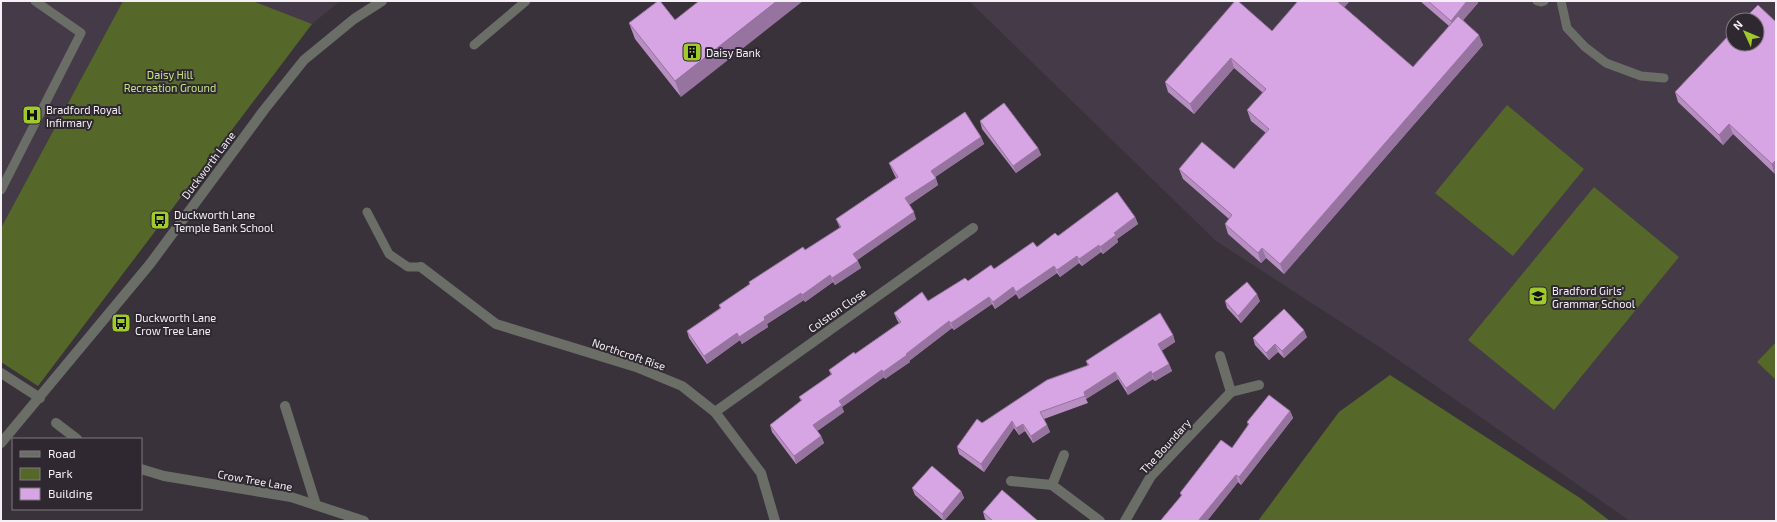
<svg xmlns="http://www.w3.org/2000/svg" width="1777" height="522" viewBox="0 0 1777 522" font-family="'Exo 2',sans-serif">
<style>
.built{fill:#453a48;fill-rule:evenodd}
.green{fill:#55682a}
.lines{fill:none;stroke-linecap:round;stroke-linejoin:round}
.service{stroke:#6b6d67;stroke-width:9}
.minor{stroke:#6b6d67;stroke-width:10}
.tertiary{stroke:#6b6d67;stroke-width:10}
.wall{fill:#b98ec3}
.shaded-wall{fill:#96749f}
.building{fill:#d7a5e3;stroke:#96749f}
.labels{text-anchor:middle;dominant-baseline:central;stroke-width:4;stroke-linejoin:round;paint-order:stroke}
.poi-label{font-size:11px;fill:#f4f0f5;stroke:#2f2831;text-anchor:start}
.park-label{font-size:11px;fill:#c3e480;stroke:#2f2831}
.street-label{font-size:11px;fill:#f4f0f5;stroke:#2f2831}
</style>
<rect width="100%" height="100%" fill="#39323b"/>
<g class="built">
<polygon points="1,1 123,1 1,228"/>
<polygon points="253,1 340,1 312,24"/>
<path d="M969 1H1776V521H1630L1384 350 1216 241ZM1733 20H1757V44H1733Z"/>
</g>
<g class="green">
<polygon points="123,1 253,1 312,24 38,386 1,362 1,228"/>
<polygon points="1507,105 1584,169 1513,256 1435,193"/>
<polygon points="1594,187 1679,257 1554,410 1468,340"/>
<polygon points="1776,342 1776,380 1757,362"/>
<polygon points="1390,375 1580,498 1610,521 1258,521 1339,412"/>
</g>
<g class="lines">
<g class="service">
<polyline points="1537,1 1541,2 1544,1"/>
<polyline points="1561,1 1567,28 1585,47 1606,63 1641,76 1664,78"/>
<polyline points="474,45 526,1"/>
<polyline points="1,190 81,33 35,1"/>
<polyline points="367,212 389,254 408,267 421,267"/>
</g>
<g class="minor">
<polyline points="421,267 496,324 636,367 682,386 715,412 761,473 775,521"/>
<polyline points="1231,392 1259,385"/>
<polyline points="285,406 316,505"/>
<polyline points="715,412 973,228"/>
<polyline points="56,423 77,439"/>
<polyline points="141,469 164,476 291,497 364,521"/>
<polyline points="1011,481 1052,485 1100,521"/>
<polyline points="1052,485 1064,455"/>
<polyline points="1125,521 1151,476 1231,392 1220,356"/>
</g>
<g class="tertiary">
<polyline points="1,373 40,398"/>
<polyline points="1,443 150,264 264,110 304,60 354,19 382,1"/>
</g>
</g>
<g class="wall">
<polygon points="658,1 681,97 635,39 629,23"/>
<polygon points="1420,1 1477,1 1478,3 1463,20 1483,45 1284,274 1266,258 1261,263 1228,234 1225,224 1229,219 1183,179 1179,169 1234,169 1266,133 1251,121 1247,110 1263,93 1234,68 1194,114 1168,92 1165,82 1272,31 1344,7 1413,67 1449,26"/>
<polygon points="1733,31 1775,174 1733,134 1723,145 1678,102 1675,92"/>
<polygon points="980,121 1038,148 1041,155 1016,173 982,129"/>
<polygon points="981,137 984,144 935,177 938,185 909,205 916,219 857,260 861,268 835,285 833,282 805,302 804,300 767,324 768,327 742,344 740,340 707,364 689,338 687,331 720,308 719,305 750,284 749,282 805,250 840,228 836,219 896,178 892,170 889,163"/>
<polygon points="1135,217 1138,224 1117,239 1118,242 1103,254 1101,252 1082,266 1079,263 1060,277 1057,273 1019,299 1016,294 995,309 992,304 954,330 952,328 909,361 910,362 885,379 884,377 842,407 844,412 817,431 821,436 824,443 796,464 772,432 770,425 801,401 799,397 831,375 829,370 855,354 899,323 897,320 894,313 928,301 994,269 1058,236"/>
<polygon points="1225,301 1260,301 1241,323 1227,308"/>
<polygon points="1173,335 1175,342 1161,351 1169,364 1172,371 1155,381 1153,379 1128,395 1118,379 1086,399 1088,403 1044,419 1050,432 1033,443 1025,431 1019,435 1014,428 984,472 959,454 957,447 982,423 1088,366 1086,361"/>
<polygon points="1307,337 1284,358 1278,352 1269,360 1255,345 1253,338"/>
<polygon points="1290,411 1293,418 1241,485 1238,482 1207,521 1161,521 1161,520 1181,496 1180,493 1232,448 1248,425 1247,422"/>
<polygon points="912,488 961,491 964,498 944,521 915,495"/>
<polygon points="983,512 1038,521 987,521 985,519"/>
</g>
<g class="shaded-wall">
<polygon points="777,1 803,1 681,97 675,81"/>
<polygon points="1337,1 1350,1 1341,11"/>
<polygon points="1467,1 1477,1 1478,3 1454,31 1451,21"/>
<polygon points="1479,35 1483,45 1284,274 1280,264"/>
<polygon points="1231,58 1234,68 1194,114 1190,104"/>
<polygon points="1729,124 1733,134 1723,145 1719,135"/>
<polygon points="981,137 984,144 934,178 931,171"/>
<polygon points="1038,148 1041,155 1016,173 1013,166"/>
<polygon points="1776,160 1776,174 1775,174 1772,164"/>
<polygon points="936,178 938,185 907,206 905,198"/>
<polygon points="914,212 916,219 856,261 853,254"/>
<polygon points="1135,217 1138,224 1117,239 1118,242 1103,254 1100,247 1114,233"/>
<polygon points="1099,245 1101,252 1082,266 1079,259"/>
<polygon points="1262,248 1266,258 1261,263 1258,253"/>
<polygon points="1077,256 1079,263 1060,277 1057,270"/>
<polygon points="858,261 861,268 835,285 832,278"/>
<polygon points="1054,266 1057,273 1019,299 1016,292"/>
<polygon points="830,275 833,282 805,302 802,295"/>
<polygon points="1013,287 1016,294 995,309 993,302"/>
<polygon points="801,293 804,300 767,324 768,327 742,344 739,337 764,317"/>
<polygon points="1257,294 1260,301 1241,323 1238,316"/>
<polygon points="989,297 992,304 954,330 951,323"/>
<polygon points="949,321 952,328 909,361 910,362 885,379 883,372"/>
<polygon points="1304,330 1307,337 1284,358 1282,351"/>
<polygon points="737,333 740,340 707,364 704,356"/>
<polygon points="1173,335 1175,342 1160,352 1158,344"/>
<polygon points="1275,344 1278,352 1269,360 1266,353"/>
<polygon points="1169,364 1172,371 1155,381 1152,374"/>
<polygon points="882,370 884,377 842,407 844,412 816,432 813,425 839,401"/>
<polygon points="1151,371 1153,379 1128,395 1126,388"/>
<polygon points="1115,372 1118,379 1086,399 1084,392"/>
<polygon points="1290,411 1293,418 1241,485 1239,477"/>
<polygon points="1012,421 1014,428 984,472 981,464"/>
<polygon points="1023,424 1025,431 1019,435 1016,428"/>
<polygon points="1047,425 1050,432 1033,443 1031,436"/>
<polygon points="821,436 824,443 796,464 794,456"/>
<polygon points="1236,475 1238,482 1207,521 1198,521"/>
<polygon points="961,491 964,498 944,521 942,514"/>
</g>
<g class="building">
<polygon points="658,1 660,1 675,20 699,1 777,1 675,81 629,23"/>
<polygon points="1235,1 1238,1 1272,31 1298,1 1337,1 1413,67 1458,16 1479,35 1280,264 1262,248 1258,253 1225,224 1232,215 1179,169 1202,142 1234,169 1269,129 1247,110 1266,89 1231,58 1190,104 1165,82"/>
<polygon points="1428,1 1467,1 1451,21"/>
<polygon points="1758,5 1776,22 1776,160 1772,164 1729,124 1719,135 1675,92 1733,31 1733,44 1757,44 1757,20 1743,20"/>
<polygon points="1004,103 1038,148 1013,166 980,121"/>
<polygon points="965,112 981,137 931,171 936,178 905,198 914,212 853,254 858,261 832,278 830,275 802,295 801,293 764,317 765,320 739,337 737,333 704,356 687,331 721,308 719,305 750,284 749,282 803,247 805,250 841,227 836,219 898,177 889,163"/>
<polygon points="1117,192 1135,217 1114,233 1116,235 1100,247 1099,245 1079,259 1077,256 1057,270 1054,266 1016,292 1013,287 993,302 989,297 951,323 949,321 906,354 907,355 883,372 882,370 839,401 842,405 813,425 821,436 794,456 770,425 802,400 799,397 832,374 829,370 854,352 855,354 901,322 894,313 922,292 928,301 965,278 968,281 991,265 994,269 1033,242 1037,247 1055,233 1058,236"/>
<polygon points="1247,282 1257,294 1238,316 1225,301"/>
<polygon points="1284,309 1304,330 1282,351 1275,344 1266,353 1253,338"/>
<polygon points="1160,313 1173,335 1158,344 1169,364 1152,374 1151,371 1126,388 1115,372 1084,392 1085,396 1040,412 1047,425 1031,436 1023,424 1016,428 1012,421 981,464 957,447 977,419 982,423 1047,380 1089,365 1086,361"/>
<polygon points="1269,395 1290,411 1239,477 1236,475 1198,521 1162,521 1161,520 1182,495 1180,493 1221,440 1232,448 1249,424 1247,422"/>
<polygon points="932,466 961,491 942,514 912,488"/>
<polygon points="1002,490 1038,521 993,521 983,512"/>
</g>
<defs>
<symbol id="building-square" viewBox="-11 -11 22 22"><rect x="-9" y="-9" width="18" height="18" rx="4" fill="#a0c92b" stroke="#2f2831"/><path d="M-4-6H4V6H1V3H-1V6H-4ZM-2.5-4.3h1.7v1.8h-1.7ZM.8-4.3h1.7v1.8H.8ZM-2.5-1h1.7V.8h-1.7ZM.8-1h1.7V.8H.8Z" fill="#111"/></symbol>
<symbol id="hospital-square" viewBox="-11 -11 22 22"><rect x="-9" y="-9" width="18" height="18" rx="4" fill="#a0c92b" stroke="#2f2831"/><path d="M-5-5h3v3.5h4V-5h3V5h-3V1.5h-4V5h-3Z" fill="#111"/></symbol>
<symbol id="bus-square" viewBox="-11 -11 22 22"><rect x="-9" y="-9" width="18" height="18" rx="4" fill="#a0c92b" stroke="#2f2831"/><path d="M-5-6H5V4H4V6H2V4H-2V6H-4V4H-5ZM-3.5-4V0h7V-4ZM-3.5 1.2v1.5H-2V1.2ZM2 1.2v1.5H3.5V1.2Z" fill="#111"/></symbol>
<symbol id="school-square" viewBox="-11 -11 22 22"><rect x="-9" y="-9" width="18" height="18" rx="4" fill="#a0c92b" stroke="#2f2831"/><path d="M0-5L7-2L0 1L-7-2ZM-4 1L0 2.5L4 1V4Q0 6-4 4Z" fill="#111"/></symbol>
</defs>
<g fill-rule="evenodd">
<use href="#building-square" x="681" y="41" width="22" height="22"/>
<use href="#hospital-square" x="21" y="104" width="22" height="22"/>
<use href="#bus-square" x="149" y="209" width="22" height="22"/>
<use href="#school-square" x="1527" y="285" width="22" height="22"/>
<use href="#bus-square" x="110" y="312" width="22" height="22"/>
</g>
<g class="labels">
<g class="poi-label">
<text x="706" y="52">Daisy Bank</text>
<text x="46" y="109">Bradford Royal<tspan x="46" dy="13">Infirmary</tspan></text>
<text x="174" y="214">Duckworth Lane<tspan x="174" dy="13">Temple Bank School</tspan></text>
<text x="1552" y="290">Bradford Girls'<tspan x="1552" dy="13">Grammar School</tspan></text>
<text x="135" y="317">Duckworth Lane<tspan x="135" dy="13">Crow Tree Lane</tspan></text>
</g>
<g class="park-label">
<text x="170" y="74">Daisy Hill<tspan x="170" dy="13">Recreation Ground</tspan></text>
</g>
<g class="street-label">
<text transform="translate(208 165) rotate(-53)">Duckworth Lane</text>
<text transform="translate(837 310) rotate(-35)">Colston Close</text>
<text transform="translate(629 354) rotate(19)">Northcroft Rise</text>
<text transform="translate(1165 446) rotate(-48)">The Boundary</text>
<text transform="translate(255 480) rotate(10)">Crow Tree Lane</text>
</g>
</g>
<rect width="1777" height="522" fill="none" stroke="#f4f0f5" stroke-width="4"/>
<rect x="12" y="438" width="130" height="72" fill="#2f2831" stroke="#7e787f"/>
<rect x="20" y="451" width="20" height="6" fill="#6b6d67" stroke="#7e787f"/>
<text x="48" y="458" font-size="12" fill="#f4f0f5">Road</text>
<rect x="20" y="468" width="20" height="12" fill="#55682a" stroke="#7e787f"/>
<text x="48" y="478" font-size="12" fill="#f4f0f5">Park</text>
<rect x="20" y="488" width="20" height="12" fill="#d7a5e3" stroke="#7e787f"/>
<text x="48" y="498" font-size="12" fill="#f4f0f5">Building</text>
<g transform="translate(1745 32) rotate(314)"><circle r="19" fill="#2f2831" stroke="#7e787f"/>
<path d="M0-3L7 15L0 10L-7 15Z" fill="#a0c92b"/>
<text y="-6" font-size="11" font-weight="bold" text-anchor="middle" fill="#f4f0f5">N</text>
</g>
</svg>
